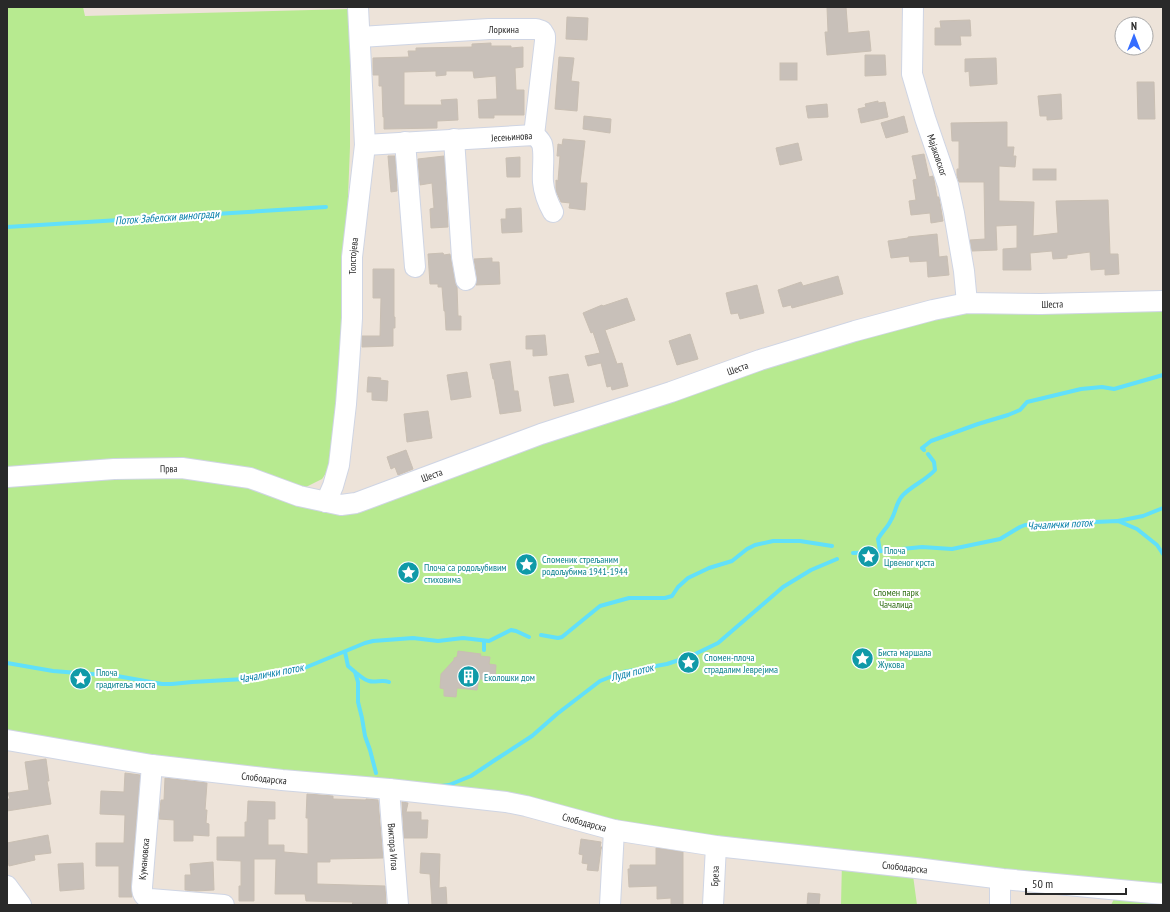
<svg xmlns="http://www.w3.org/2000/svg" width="1170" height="912" viewBox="0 0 1170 912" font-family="'PT Sans Narrow',sans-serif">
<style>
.green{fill:#b7ea90}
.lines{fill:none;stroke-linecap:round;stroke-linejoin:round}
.stream{stroke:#61e0fa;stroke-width:4}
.building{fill:#c8c0b9;stroke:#c9bfb3}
.minor-casing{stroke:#cfd5e4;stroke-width:22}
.minor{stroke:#fff;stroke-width:20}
.labels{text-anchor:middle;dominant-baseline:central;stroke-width:4;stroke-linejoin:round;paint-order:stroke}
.street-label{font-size:10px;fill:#292929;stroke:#fff}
.culture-label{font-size:10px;fill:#0d838f;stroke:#fff;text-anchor:start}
.park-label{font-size:10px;fill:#2e6d12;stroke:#fff}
.water-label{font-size:11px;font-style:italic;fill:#007da7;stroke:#fff}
</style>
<rect width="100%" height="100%" fill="#ede3d9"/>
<g class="green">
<polygon points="7,7 83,7 85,16 350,9 350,147 342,345 330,467 322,479 306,487 304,496 326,502 933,310 1163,301 1163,894 912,868 917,905 841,905 842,861 526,806 7,740"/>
<polygon points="1114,899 1163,903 1163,905 1111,905"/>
</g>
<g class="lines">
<g class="stream">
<polyline points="7,227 326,207"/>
<polyline points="924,450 922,448 931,441 978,424 1008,415 1020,410 1027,402 1081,389 1102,387 1114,389 1163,375"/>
<polyline points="1118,521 1143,516 1163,508"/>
<path d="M880 551 878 539C882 532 888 527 891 520 896 512 896 502 903 495 913 485 926 480 935 470L934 462 928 454"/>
<polyline points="853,553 872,552 922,547 952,549 1000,539 1020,527 1025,525 1118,521 1137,529 1157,545 1163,554"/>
<polyline points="541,635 558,638 562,637 600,606 629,598 665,598 672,596 678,587 688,578 709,568 732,561 747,549 755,545 773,541 800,541 832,546"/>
<polyline points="484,650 484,641"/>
<polyline points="345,652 348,666 355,672 358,682 358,702 362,718 365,736 370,750 376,773"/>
<polyline points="7,663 53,671 117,676 162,684 172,684 192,682 245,679 302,669 365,643 373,641 413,638 438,641 463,638 489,641 511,630 516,631 529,637"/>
<path d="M355 672C359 675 364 680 369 681 376 683 382 679 389 682"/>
<polyline points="441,786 449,785 471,776 495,760 532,736 557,714 600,681 623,672 667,664 691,656 718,643 783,587 811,570 837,559"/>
</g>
</g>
<g class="building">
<polygon points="827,7 846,7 848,33 869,31 871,51 827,55 825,32 828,32"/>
<polygon points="567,17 588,18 587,40 566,39"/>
<polygon points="970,20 971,36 960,36 961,45 935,45 935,28 941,28 940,21"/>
<polygon points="491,43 491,46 511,46 511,48 523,47 523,67 515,68 516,90 524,90 524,115 494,115 494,118 479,118 478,100 497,99 496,76 474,78 473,71 446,71 446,75 436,76 436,71 404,72 404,105 442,105 441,100 457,99 458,120 437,121 437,128 384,129 384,117 383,117 382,86 379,86 379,75 373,75 373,58 409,57 408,51 416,51 416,48 472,47 472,44"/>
<polygon points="865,55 885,55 886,75 865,76"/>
<polygon points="559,57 574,58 571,81 579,82 577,111 555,109"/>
<polygon points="996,58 997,84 970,86 969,71 965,72 965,59"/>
<rect x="780" y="63" width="17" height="17"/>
<polygon points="1137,82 1154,82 1155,119 1138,119"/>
<polygon points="1061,94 1062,119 1047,120 1047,116 1040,116 1038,96"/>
<polygon points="878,101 878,103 885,102 888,117 861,123 858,109 866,107 865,104"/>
<polygon points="827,104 828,117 808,118 806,106"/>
<polygon points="584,116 611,119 610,133 583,129"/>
<polygon points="904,116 908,132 886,138 881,123"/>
<polygon points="1007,122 1007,147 1014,147 1013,156 1016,156 1015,167 999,166 999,201 1034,202 1033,236 1058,233 1056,201 1108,200 1110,254 1118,254 1119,274 1105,275 1105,269 1091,270 1090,252 1067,255 1067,258 1053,259 1052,251 1030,253 1031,270 1003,270 1003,249 1017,248 1017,225 996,226 997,250 972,251 970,240 985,239 984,182 959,182 957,176 957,169 959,169 959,141 952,141 951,123"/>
<polygon points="563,139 585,141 580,183 587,183 585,210 569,208 570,203 561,202 556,191 556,180 558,181 560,156 557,156 558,144 562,145"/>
<polygon points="798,143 802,160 780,165 776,148"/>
<polygon points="924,154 929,177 933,176 934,180 937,197 939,197 943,221 931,223 930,213 911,215 909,201 916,200 913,180 917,179 912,156"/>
<polygon points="388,156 395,156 397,191 391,192"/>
<polygon points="444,156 448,227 431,228 430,209 434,208 432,183 420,185 418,159"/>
<polygon points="520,157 520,177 507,177 506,158"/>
<rect x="1033" y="169" width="23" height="11"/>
<polygon points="521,208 522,232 502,233 501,219 506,219 506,209"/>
<polygon points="937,234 939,257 947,256 949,275 928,277 927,261 910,262 909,256 891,258 888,241 908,238 908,237"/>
<polygon points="443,253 444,255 450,254 455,282 457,286 458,316 461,316 461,330 446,330 445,311 444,311 442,287 438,287 438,284 430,284 428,254"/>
<polygon points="492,258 492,262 499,262 500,284 476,285 477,278 474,259"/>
<polygon points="373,269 394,269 394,317 395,317 395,328 393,328 393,346 362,347 362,336 380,336 381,298 373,298"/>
<polygon points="838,276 843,294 792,308 791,305 783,307 778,290 801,282 803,286"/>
<polygon points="757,285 764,313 740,319 738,313 731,314 726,293"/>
<polygon points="627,298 635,320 605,330 617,364 622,363 628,386 612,390 611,386 607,387 601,363 588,366 585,356 600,353 593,332 591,333 583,313 602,305 603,306"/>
<polygon points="690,334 698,359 677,365 669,341"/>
<polygon points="545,335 547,355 533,356 533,349 526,349 526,336"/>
<polygon points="510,361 514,391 518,391 521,411 500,414 494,379 493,379 490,364"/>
<polygon points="467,372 471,397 451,400 447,375"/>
<polygon points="568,374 574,402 554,406 549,377"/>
<polygon points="368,377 381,378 380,380 388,381 387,401 372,400 372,392 367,392"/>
<polygon points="428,411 432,438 407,442 404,414"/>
<polygon points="406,450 413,469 398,475 395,467 391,469 387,457"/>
<polygon points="458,651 481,654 480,656 490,657 489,664 496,665 495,680 479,679 477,690 457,688 456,697 444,696 444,689 440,688 441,674 454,660 454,658 457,657"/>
<polygon points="46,759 49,781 47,781 51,804 7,811 7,799 10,799 8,793 29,790 25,762"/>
<polygon points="125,773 140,775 131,886 132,897 119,897 119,866 96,866 96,843 124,843 125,815 100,814 101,791 124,792"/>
<polygon points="165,778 207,783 205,810 207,810 206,823 209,824 209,836 193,835 193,841 174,841 174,820 159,819 161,800 164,800"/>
<polygon points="307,794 333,796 333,799 366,800 366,799 378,800 383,858 330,859 330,862 317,862 317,884 385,886 386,905 352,905 353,902 306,901 305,894 275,894 276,859 254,859 254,901 239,901 239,886 241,886 241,861 217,860 217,837 245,837 245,822 247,822 248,801 275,802 275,819 268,819 268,845 284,845 284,852 308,854 308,818 306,818"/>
<polygon points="402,802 408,803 406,812 421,812 421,820 428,820 427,838 404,838"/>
<polygon points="48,835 51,853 34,855 35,860 9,866 7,856 7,843"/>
<polygon points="581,839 601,842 600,847 602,847 601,849 598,871 587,870 588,864 582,863 583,855 579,854"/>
<polygon points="656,848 683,852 683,905 671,905 671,898 657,899 657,886 629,887 628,869 630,869 630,865 656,865"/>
<polygon points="421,853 440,854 439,888 446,887 447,905 432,905 430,874 420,873"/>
<polygon points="213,862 214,890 196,891 185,890 185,875 191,875 190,864"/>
<polygon points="83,863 84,889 60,891 58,864"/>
<polygon points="808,893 820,894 819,905 807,905"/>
</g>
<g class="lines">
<defs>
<g id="minor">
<path id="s1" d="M913 7 912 74 925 118 948 185 954 213 964 271 967 303"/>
<path id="s2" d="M360 37 489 29H536L542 31 545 36V41L534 135"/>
<polyline points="454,139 462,257 466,280"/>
<polyline points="405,142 415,267"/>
<path id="s3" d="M365 145 534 135C537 137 540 140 542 144 545 154 542 171 543 182 544 193 548 203 553 212"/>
<path id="s4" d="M7 477 114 469 182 468 250 478 299 496 341 505 356 503 541 434 671 392 760 360 855 331 933 310 967 303 1041 304 1163 301"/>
<path id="s5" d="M326 502 333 486 339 465 346 404 349 364 352 318V257L365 145 358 7"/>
<path id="s6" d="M7 740 152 765 282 780 389 789 506 802 526 806 614 830 716 846 916 868 1003 879 1163 894"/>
<path d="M152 765 142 887C142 894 144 897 150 899L224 905"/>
<path id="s7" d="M389 789 398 905"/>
<polyline points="1000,879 1000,905"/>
<polyline points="7,886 21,905"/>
<polyline points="610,905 614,830"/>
<path id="s8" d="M713 905 716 846"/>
</g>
</defs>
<use href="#minor" class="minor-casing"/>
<use href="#minor" class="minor"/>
</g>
<defs>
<symbol id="sight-disc" viewBox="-11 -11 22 22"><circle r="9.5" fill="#0f9aa8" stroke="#fff"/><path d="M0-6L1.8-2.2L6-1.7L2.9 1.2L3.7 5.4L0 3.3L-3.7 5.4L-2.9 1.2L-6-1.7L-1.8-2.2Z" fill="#fff"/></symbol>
<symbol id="building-disc" viewBox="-11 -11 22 22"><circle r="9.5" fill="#0f9aa8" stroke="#fff"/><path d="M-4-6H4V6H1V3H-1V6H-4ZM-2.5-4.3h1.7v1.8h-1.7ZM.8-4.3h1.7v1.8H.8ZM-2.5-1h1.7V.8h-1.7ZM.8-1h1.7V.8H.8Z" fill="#fff"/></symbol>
</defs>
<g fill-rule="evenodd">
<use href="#sight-disc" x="856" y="544" width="25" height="25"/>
<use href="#sight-disc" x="514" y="552" width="25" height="25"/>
<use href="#sight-disc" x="396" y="560" width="25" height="25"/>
<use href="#sight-disc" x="850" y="646" width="25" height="25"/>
<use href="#sight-disc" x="676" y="650" width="25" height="25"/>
<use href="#building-disc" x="456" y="664" width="25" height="25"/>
<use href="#sight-disc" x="68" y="666" width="25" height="25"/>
</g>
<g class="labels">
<g class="street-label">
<text stroke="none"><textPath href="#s2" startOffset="144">Лоркина</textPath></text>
<text stroke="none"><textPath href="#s3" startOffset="147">Јесењинова</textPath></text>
<text stroke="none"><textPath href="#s1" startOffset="152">Мајаковског</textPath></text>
<text stroke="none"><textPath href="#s5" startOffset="249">Толстојева</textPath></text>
<text stroke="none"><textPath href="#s4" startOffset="1083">Шеста</textPath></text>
<text stroke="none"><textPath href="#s4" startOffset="759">Шеста</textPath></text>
<text stroke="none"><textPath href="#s4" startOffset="162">Прва</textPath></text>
<text stroke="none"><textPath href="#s4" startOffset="435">Шеста</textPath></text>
<text stroke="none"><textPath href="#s6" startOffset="260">Слободарска</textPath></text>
<text stroke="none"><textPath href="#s6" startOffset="584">Слободарска</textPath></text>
<text stroke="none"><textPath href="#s7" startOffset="58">Виктора Игоа</textPath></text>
<text transform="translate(144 859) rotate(-85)">Кумановска</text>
<text stroke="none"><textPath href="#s6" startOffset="908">Слободарска</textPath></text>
<text stroke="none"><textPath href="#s8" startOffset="29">Бреза</textPath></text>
</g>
<g class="culture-label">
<text x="884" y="550">Плоча<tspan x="884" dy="12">Црвеног крста</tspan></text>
<text x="542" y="559">Споменик стрељаним<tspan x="542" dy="12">родољубима 1941-1944</tspan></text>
<text x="424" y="567">Плоча са родољубивим<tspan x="424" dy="12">стиховима</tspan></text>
<text x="878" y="652">Биста маршала<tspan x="878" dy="12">Жукова</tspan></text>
<text x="704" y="657">Спомен-плоча<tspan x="704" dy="12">страдалим Јеврејима</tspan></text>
<text x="96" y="672">Плоча<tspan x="96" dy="12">градитеља моста</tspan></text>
<text x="484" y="677">Еколошки дом</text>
</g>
<g class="park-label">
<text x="896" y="592">Спомен парк<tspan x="896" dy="12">Чачалица</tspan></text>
</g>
<g class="water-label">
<text transform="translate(167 217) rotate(-4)">Поток Забелски виногради</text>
<text transform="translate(1060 524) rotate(-3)">Чачалички поток</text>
<text transform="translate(632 672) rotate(-14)">Луди поток</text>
<text transform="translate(271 673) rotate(-11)">Чачалички поток</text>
</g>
</g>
<rect width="1170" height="912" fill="none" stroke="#292929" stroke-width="16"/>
<g transform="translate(1134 36)"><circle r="19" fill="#ffffff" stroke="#a9a9a9"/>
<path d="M0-3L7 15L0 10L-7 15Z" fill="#356dff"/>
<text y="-6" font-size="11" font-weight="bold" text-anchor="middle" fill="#292929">N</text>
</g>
<path d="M1026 888v6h100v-6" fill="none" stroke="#292929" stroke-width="2"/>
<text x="1032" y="888" font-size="12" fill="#292929" stroke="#ffffff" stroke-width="3" paint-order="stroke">50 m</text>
</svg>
